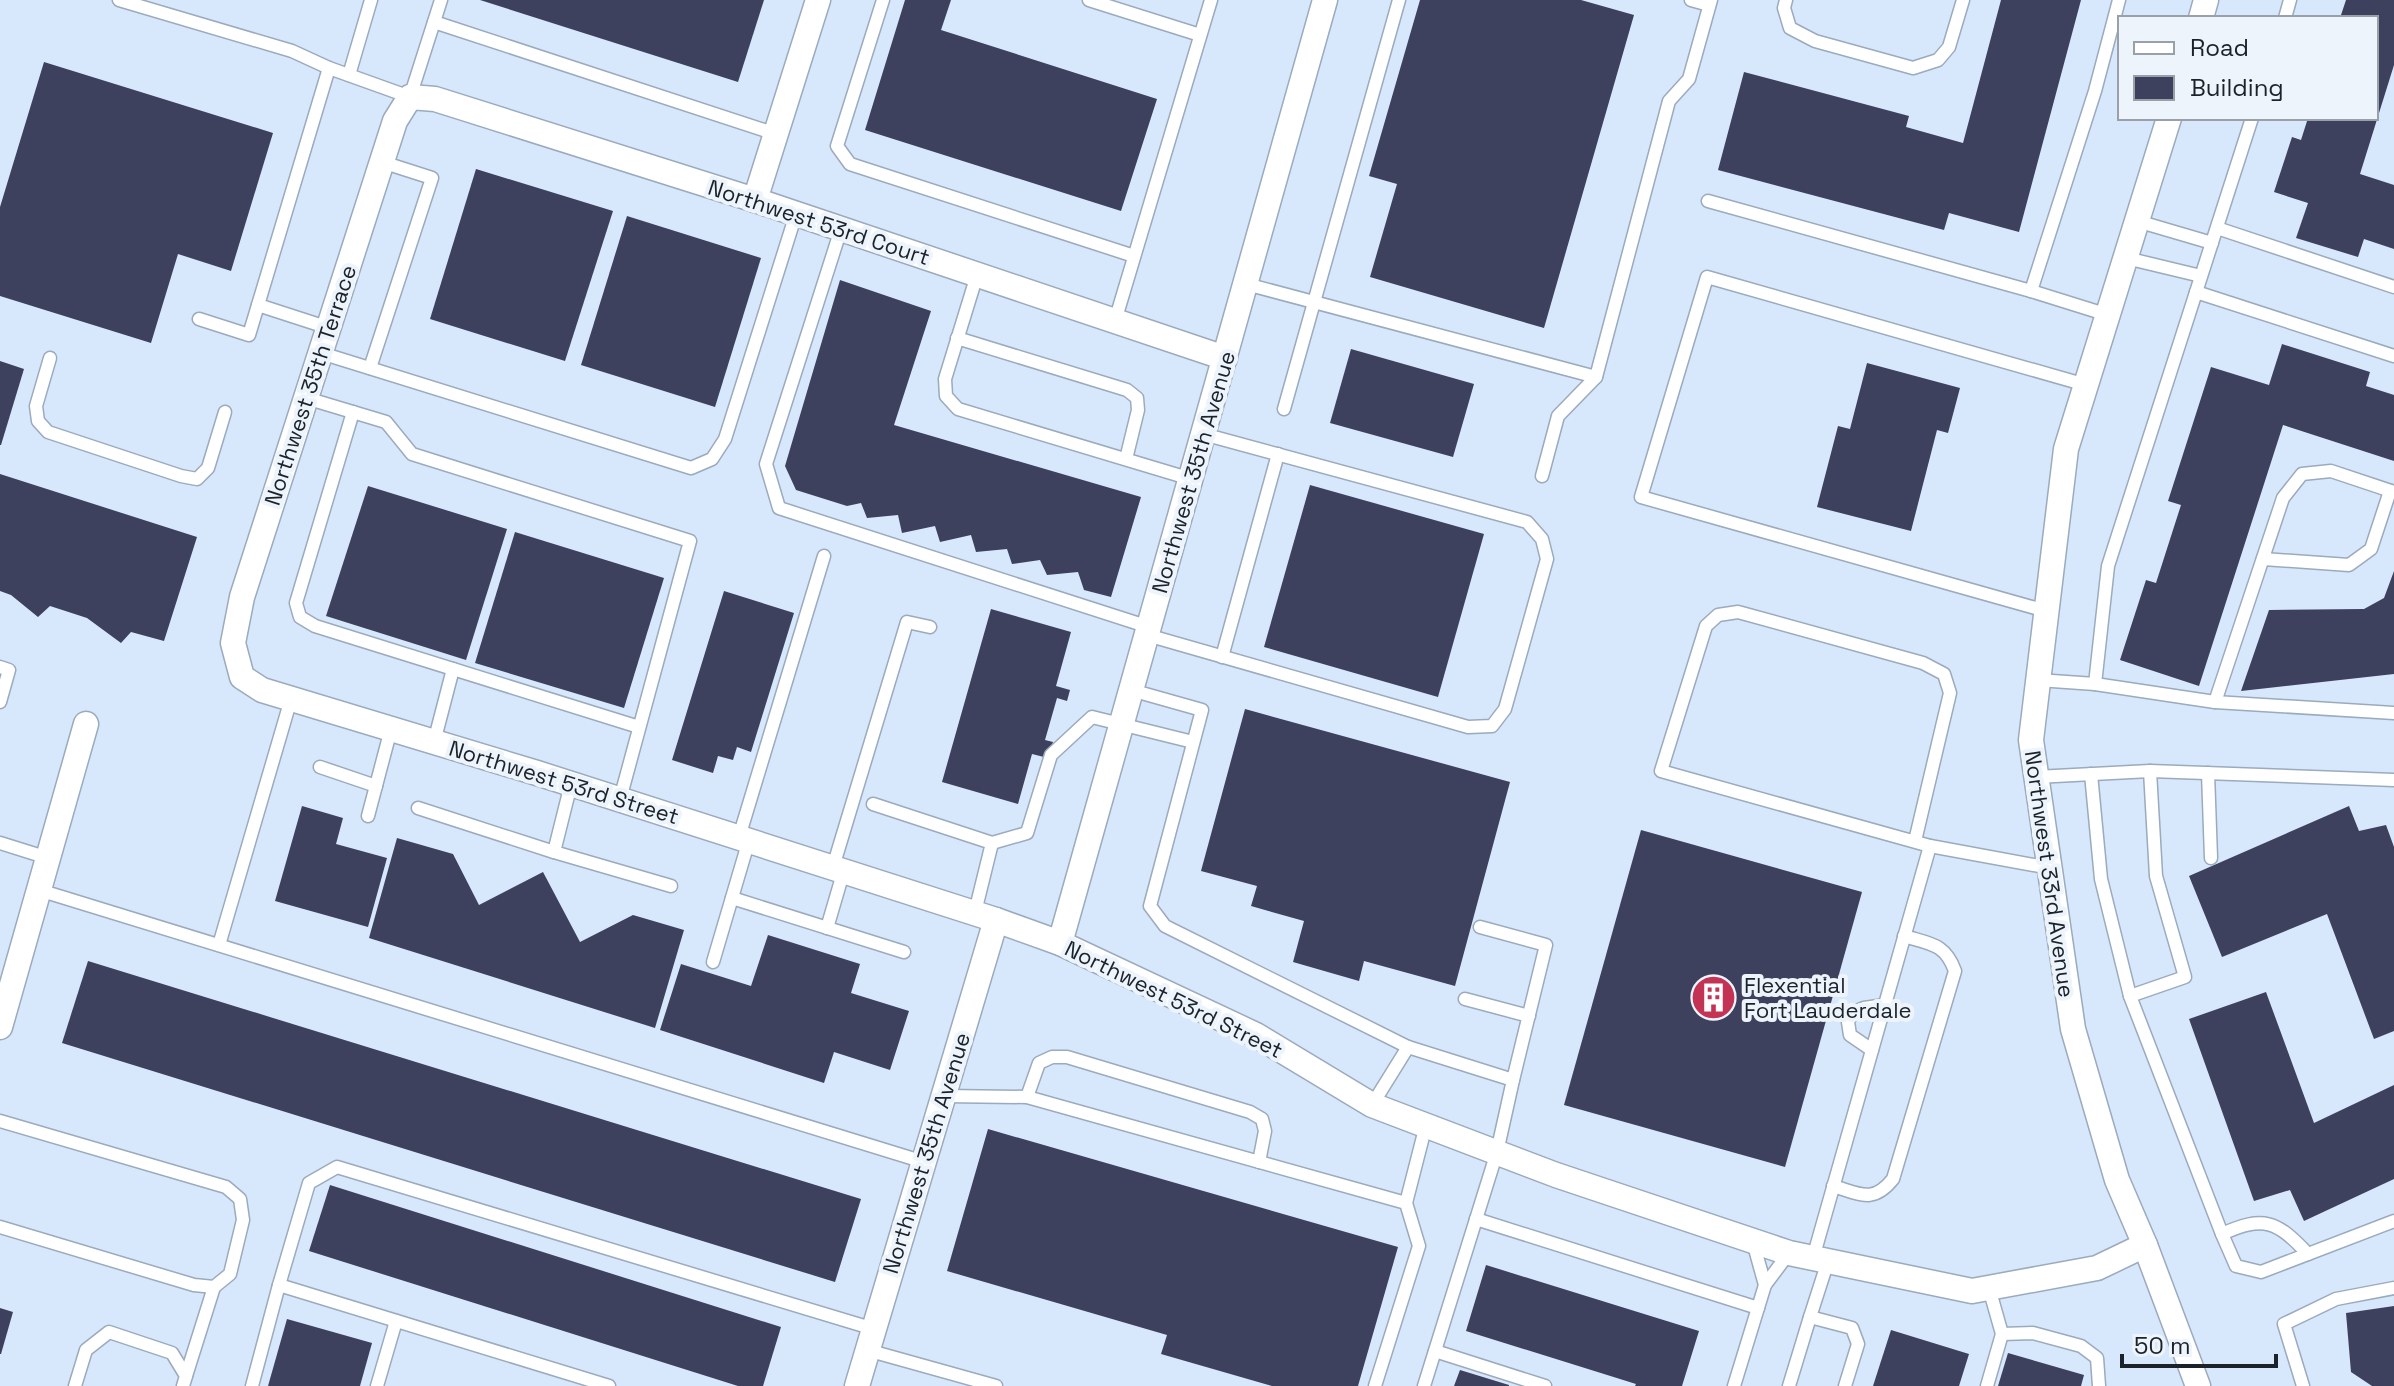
<svg xmlns="http://www.w3.org/2000/svg" width="2394" height="1386" viewBox="0 0 2394 1386" font-family="'Space Grotesk',sans-serif">
<style>
.building{fill:#3d415d}
.lines{fill:none;stroke-linecap:round;stroke-linejoin:round}
.service-casing{stroke:#9baabd;stroke-width:15}
.minor-casing{stroke:#9baabd;stroke-width:27}
.service{stroke:#fff;stroke-width:12}
.minor{stroke:#fff;stroke-width:24}
.labels{text-anchor:middle;dominant-baseline:central;stroke-width:8;stroke-linejoin:round;paint-order:stroke}
.street-label{font-size:22px;fill:#1c2229;stroke:#edf4fc}
.poi-label{font-size:22px;fill:#1c2229;stroke:#edf4fc;text-anchor:start}
</style>
<rect width="100%" height="100%" fill="#d7e8fc"/>
<g class="building">
<polygon points="480,0 764,0 738,82"/>
<polygon points="905,0 951,0 941,30 1157,99 1121,211 865,130"/>
<polygon points="1420,0 1581,0 1634,15 1544,328 1370,277 1397,184 1369,176"/>
<polygon points="2001,0 2081,0 2019,232 1949,213 1944,230 1718,170 1744,72 1909,116 1906,127 1963,143"/>
<polygon points="2346,0 2394,0 2394,65 2360,174 2394,185 2394,249 2364,239 2358,257 2296,238 2308,203 2274,192 2292,137 2301,140 2308,118 2376,118 2376,18 2340,18"/>
<polygon points="44,62 273,133 231,271 178,254 151,343 0,296 0,207"/>
<polygon points="476,169 613,211 565,361 430,319"/>
<polygon points="627,216 761,258 715,407 581,365"/>
<polygon points="840,280 931,311 894,425 1141,497 1111,597 1084,590 1078,572 1047,575 1040,560 1012,564 1007,549 976,552 971,535 940,542 935,526 902,533 898,515 867,518 861,503 847,506 796,490 785,466"/>
<polygon points="2282,344 2370,372 2366,386 2394,395 2394,461 2283,425 2199,686 2120,660 2146,580 2156,583 2181,505 2168,501 2211,367 2269,385"/>
<polygon points="1351,349 1474,384 1453,457 1330,423"/>
<polygon points="0,361 24,369 1,445 0,445"/>
<polygon points="1867,363 1960,388 1948,433 1937,430 1911,531 1817,507 1838,426 1850,429"/>
<polygon points="0,474 197,537 164,641 131,632 121,643 87,618 50,606 38,617 11,595 0,591"/>
<polygon points="1310,485 1484,534 1438,697 1264,647"/>
<polygon points="368,486 507,529 466,660 326,616"/>
<polygon points="515,532 664,578 624,708 475,663"/>
<polygon points="2394,571 2394,674 2241,691 2269,610 2364,609 2384,598"/>
<polygon points="724,591 794,613 751,752 737,747 733,760 718,756 713,773 672,760"/>
<polygon points="991,609 1071,632 1056,686 1070,690 1067,701 1057,698 1045,740 1053,742 1048,758 1032,754 1018,804 942,782"/>
<polygon points="1245,709 1510,782 1455,986 1364,961 1359,981 1293,962 1304,921 1251,906 1257,886 1201,871"/>
<polygon points="302,806 343,818 336,844 387,858 368,927 275,901"/>
<polygon points="2349,806 2359,831 2386,825 2394,847 2394,1031 2374,1039 2327,914 2222,957 2189,876"/>
<polygon points="1641,830 1862,892 1785,1167 1564,1105"/>
<polygon points="397,838 453,854 479,905 543,872 580,942 633,915 684,930 655,1028 369,938"/>
<polygon points="768,935 860,964 851,993 909,1011 890,1070 834,1052 824,1083 660,1030 681,964 751,986"/>
<polygon points="88,961 861,1199 835,1282 62,1043"/>
<polygon points="2266,992 2314,1123 2394,1085 2394,1179 2304,1221 2290,1190 2254,1201 2189,1019"/>
<polygon points="988,1129 1398,1247 1358,1386 1272,1386 1161,1354 1167,1335 947,1271"/>
<polygon points="330,1185 781,1327 763,1386 738,1386 309,1251"/>
<polygon points="1486,1265 1699,1331 1682,1386 1635,1386 1636,1384 1466,1331"/>
<polygon points="2394,1306 2394,1386 2372,1386 2351,1372 2346,1313"/>
<polygon points="0,1308 13,1312 1,1354 0,1354"/>
<polygon points="287,1319 372,1343 360,1386 268,1386"/>
<polygon points="1891,1330 1969,1354 1959,1386 1873,1386"/>
<polygon points="2008,1353 2084,1375 2081,1386 1998,1386"/>
<polygon points="1460,1370 1509,1385 1509,1386 1454,1386"/>
</g>
<g class="lines">
<defs>
<g id="service">
<polyline points="119,0 292,51 329,68"/>
<polyline points="883,0 837,146 850,164 1134,256"/>
<polyline points="1089,0 1200,35"/>
<polyline points="1691,0 1709,5"/>
<polyline points="1786,0 1784,8 1790,28 1815,41 1913,68 1938,60 1949,47 1963,0"/>
<polyline points="2285,18 2290,0"/>
<polyline points="434,22 776,134"/>
<polyline points="349,75 371,0"/>
<polyline points="1708,201 2031,291 2095,91 2119,0"/>
<polyline points="2137,221 2212,243"/>
<polyline points="2217,228 2394,287"/>
<polyline points="841,229 766,464 779,508 1149,627"/>
<polyline points="2126,258 2201,276"/>
<polyline points="977,275 945,379 946,396 958,409 1191,479"/>
<polyline points="1246,284 1596,377 1669,101 1689,79 1711,0"/>
<polyline points="2031,291 2108,315"/>
<polyline points="2196,292 2394,356"/>
<polyline points="199,319 249,335 258,305"/>
<polyline points="1115,321 1211,0"/>
<polyline points="329,328 258,305 329,68 410,97 441,0"/>
<polyline points="957,338 1127,390 1137,398 1138,410 1126,459"/>
<polyline points="321,353 691,468 712,459 725,439 796,214"/>
<polyline points="50,358 36,406 38,421 48,432 181,476 197,479 208,468 225,412"/>
<polyline points="370,368 432,178 382,162"/>
<polyline points="306,398 386,422 412,454 690,541 620,799"/>
<polyline points="1284,409 1399,0"/>
<polyline points="353,412 296,603 300,617 315,626 639,727"/>
<polyline points="1542,476 1558,416 1596,377"/>
<polyline points="2263,559 2349,565 2371,549 2390,491"/>
<polyline points="2046,611 1641,497 1707,277 2086,385"/>
<polyline points="1147,635 1468,727 1492,726 1505,709 1547,559 1542,539 1527,522 1203,434"/>
<polyline points="1222,657 1278,454"/>
<polyline points="0,667 9,670 0,702"/>
<polyline points="2038,680 2095,684 2108,566 2252,118"/>
<polyline points="2095,684 2215,702 2394,713"/>
<polyline points="1131,690 1202,710 1150,906 1165,926 1408,1047"/>
<polyline points="2215,702 2283,498 2302,474 2331,471 2394,492"/>
<polyline points="434,742 453,669"/>
<polyline points="320,767 376,786"/>
<polyline points="2208,773 2211,858"/>
<polyline points="2091,774 2101,879 2130,996 2222,1234 2236,1266 2261,1272 2394,1221"/>
<polyline points="2036,777 2150,771 2394,780"/>
<polyline points="873,804 992,843 975,912"/>
<polyline points="418,808 554,852 571,784"/>
<polyline points="368,816 391,729"/>
<polyline points="739,837 824,556"/>
<polyline points="1915,841 1950,693 1944,674 1923,663 1738,612 1718,615 1706,626 1661,771 1930,846"/>
<polyline points="0,843 48,858"/>
<polyline points="992,843 1027,833 1051,755 1092,717 1193,742"/>
<polyline points="554,852 671,886"/>
<polyline points="833,867 907,622 930,627"/>
<polyline points="39,890 924,1162"/>
<polyline points="732,898 904,952"/>
<polyline points="1480,927 1546,945 1513,1080"/>
<polyline points="827,928 844,870"/>
<polyline points="219,945 291,699"/>
<polyline points="713,962 749,840"/>
<polyline points="2130,996 2185,977 2156,876 2150,771"/>
<polyline points="1465,999 1529,1016"/>
<polyline points="1872,1050 1850,1035 1848,1022 1852,1013 1864,1008 1885,1005"/>
<polyline points="944,1096 1027,1097 1406,1203 1426,1125"/>
<polyline points="1027,1097 1039,1063 1052,1057 1067,1057 1250,1112 1262,1119 1265,1131 1259,1162"/>
<polyline points="1372,1105 1408,1047 1513,1080 1497,1152 1424,1386"/>
<polyline points="0,1121 226,1187 240,1199 243,1220 230,1274 214,1287 194,1285 0,1227"/>
<path d="M1833 1186C1860 1194 1873 1204 1893 1179L1955 971C1945 943 1930 944 1904 936"/>
<polyline points="1476,1219 1758,1308"/>
<path d="M2222 1234C2264 1215 2277 1221 2308 1254"/>
<polyline points="1753,1242 1765,1285"/>
<polyline points="1813,1258 1930,846 2050,868"/>
<polyline points="279,1285 309,1183 337,1167 874,1329"/>
<polyline points="1810,1317 1828,1261"/>
<polyline points="2002,1334 2033,1333 2081,1346 2097,1358 2099,1386"/>
<polyline points="867,1350 996,1386"/>
<polyline points="1435,1351 1545,1386"/>
<polyline points="186,1376 214,1287"/>
<polyline points="75,1386 86,1350 109,1332 172,1353 186,1376 183,1386"/>
<polyline points="252,1386 279,1285 609,1386"/>
<polyline points="377,1386 396,1321"/>
<polyline points="1375,1386 1419,1246 1406,1203"/>
<polyline points="1734,1386 1765,1285 1789,1253"/>
<polyline points="1789,1386 1810,1317 1852,1328 1858,1344 1845,1386"/>
<polyline points="1987,1386 2002,1334 1989,1288"/>
<polyline points="2303,1386 2284,1324 2336,1299 2394,1288"/>
</g>
<g id="minor">
<polyline points="2201,18 2206,0"/>
<polyline points="2169,118 2066,449 2031,740 2073,1029 2117,1180 2145,1245 2198,1386"/>
<polyline points="755,200 818,0"/>
<polyline points="1225,358 755,200 435,99 410,97 395,121 242,597 233,643 242,677 262,690 537,773 996,920 1060,943 1256,1035 1372,1105 1556,1175 1789,1253 1972,1291 2097,1268 2145,1245"/>
<polyline points="1060,943 1325,0"/>
<polyline points="0,1027 86,724"/>
<polyline points="857,1386 996,920"/>
</g>
</defs>
<use href="#service" class="service-casing"/>
<use href="#minor" class="minor-casing"/>
<use href="#service" class="service"/>
<use href="#minor" class="minor"/>
</g>
<defs>
<symbol id="building-disc" viewBox="-11 -11 22 22"><circle r="9.5" fill="#c33354" stroke="#edf4fc"/><path d="M-4-6H4V6H1V3H-1V6H-4ZM-2.5-4.3h1.7v1.8h-1.7ZM.8-4.3h1.7v1.8H.8ZM-2.5-1h1.7V.8h-1.7ZM.8-1h1.7V.8H.8Z" fill="#fff"/></symbol>
</defs>
<g fill-rule="evenodd">
<use href="#building-disc" x="1688" y="972" width="51" height="51"/>
</g>
<g class="labels">
<g class="street-label">
<text transform="translate(819 222) rotate(18)">Northwest 53rd Court</text>
<text transform="translate(310 385) rotate(-72)">Northwest 35th Terrace</text>
<text transform="translate(1193 472) rotate(-74)">Northwest 35th Avenue</text>
<text transform="translate(564 782) rotate(17)">Northwest 53rd Street</text>
<text transform="translate(2050 874) rotate(82)">Northwest 33rd Avenue</text>
<text transform="translate(1174 999) rotate(26)">Northwest 53rd Street</text>
<text transform="translate(926 1153) rotate(-73)">Northwest 35th Avenue</text>
</g>
<g class="poi-label">
<text x="1744" y="985">Flexential<tspan x="1744" dy="25">Fort Lauderdale</tspan></text>
</g>
</g>
<rect x="2118" y="16" width="260" height="104" fill="#edf4fc" stroke="#99a0a8" stroke-width="2"/>
<rect x="2134" y="42" width="40" height="12" fill="#ffffff" stroke="#99a0a8" stroke-width="2"/>
<text x="2190" y="56" font-size="24" fill="#1c2229">Road</text>
<rect x="2134" y="76" width="40" height="24" fill="#3d415d" stroke="#99a0a8" stroke-width="2"/>
<text x="2190" y="96" font-size="24" fill="#1c2229">Building</text>
<path d="M2122 1354v12h154v-12" fill="none" stroke="#1c2229" stroke-width="4"/>
<text x="2134" y="1354" font-size="24" fill="#1c2229" stroke="#edf4fc" stroke-width="6" paint-order="stroke">50 m</text>
</svg>
